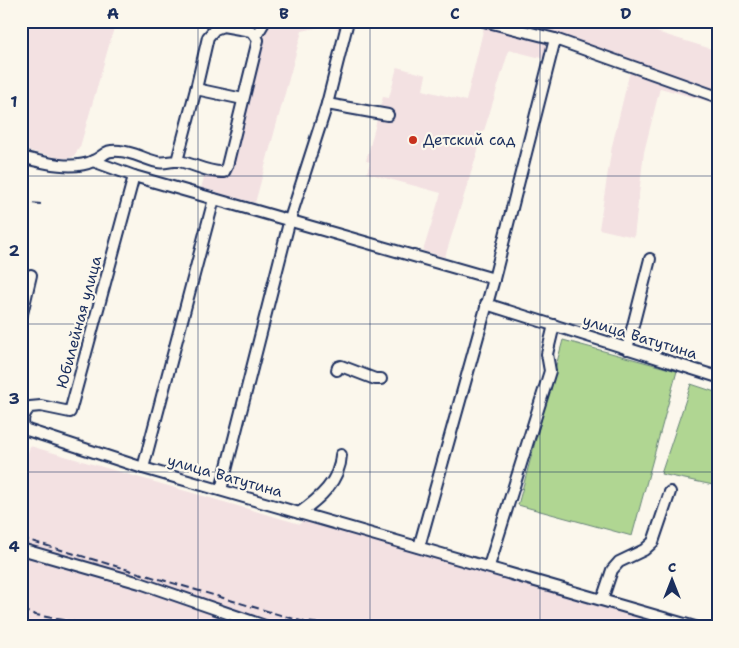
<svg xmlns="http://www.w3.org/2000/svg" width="739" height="648" viewBox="0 0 739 648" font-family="'Shantell Sans',sans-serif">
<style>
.built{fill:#f3e1e2}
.green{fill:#b0d692;stroke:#668278}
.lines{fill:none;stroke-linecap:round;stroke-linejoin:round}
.minor-casing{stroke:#1b2f5e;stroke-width:14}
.minor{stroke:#fbf7ec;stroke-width:10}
.rail{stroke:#1b2f5e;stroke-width:2;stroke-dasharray:8 4;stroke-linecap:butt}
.grid{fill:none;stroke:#1b2f5e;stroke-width:1;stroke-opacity:0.55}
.poi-dot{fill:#c8321e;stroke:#fbf7ec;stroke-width:2}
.labels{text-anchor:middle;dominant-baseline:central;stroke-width:4.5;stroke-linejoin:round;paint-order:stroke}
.poi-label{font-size:15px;fill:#1b2f5e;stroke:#fbf7ec;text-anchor:start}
.street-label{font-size:15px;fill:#1b2f5e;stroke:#fbf7ec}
.neatline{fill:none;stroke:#1b2f5e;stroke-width:2}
.grid-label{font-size:16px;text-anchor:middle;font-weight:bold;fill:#1b2f5e}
</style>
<rect width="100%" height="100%" fill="#fbf7ec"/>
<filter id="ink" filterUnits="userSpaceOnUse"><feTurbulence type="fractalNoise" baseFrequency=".02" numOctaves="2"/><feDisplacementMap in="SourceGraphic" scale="10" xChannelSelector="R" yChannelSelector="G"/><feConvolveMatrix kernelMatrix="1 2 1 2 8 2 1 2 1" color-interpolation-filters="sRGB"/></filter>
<g filter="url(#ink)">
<g class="built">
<polygon points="21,21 116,21 80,147 73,157 68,158 60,158 21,149"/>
<polygon points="259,21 345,21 343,30 324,26 302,31 255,203 201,188 205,174 228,178 264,37 257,26"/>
<polygon points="462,21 621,21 718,51 718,104 660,88 644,152 634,237 599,229 612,146 630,71 557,47 553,61 509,50 445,257 423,251 441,193 367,173 370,162 366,161 383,97 389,98 397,67 426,75 423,90 466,101 484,27"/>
<polygon points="30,446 300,524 302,520 673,627 21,627 21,474"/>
</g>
<g class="green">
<polygon points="563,340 677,371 632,536 518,505"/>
<polygon points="691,384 718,393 718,486 661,474"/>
</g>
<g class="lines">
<defs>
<g id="minor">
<polyline points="484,21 555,39 718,97"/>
<polyline points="256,36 265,21"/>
<polyline points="196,89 243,99"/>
<polyline points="327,104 388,115"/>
<path d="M21 157C41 162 73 171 93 161 105 156 104 149 120 151 133 152 144 159 157 162 165 164 172 160 179 161 194 164 208 173 224 172L227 166 258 40 251 31 223 26 215 29 208 37 196 89 177 161"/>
<polyline points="93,161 134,176 494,279"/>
<polyline points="486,304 718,377"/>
<polyline points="21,318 31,275"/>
<polyline points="627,349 650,259"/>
<polyline points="337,370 338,367 341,366 375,379 381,379"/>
<polyline points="21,428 143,468 695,627"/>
<path d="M24 429C22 419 23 415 30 407L41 406 70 412 134 176"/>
<polyline points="143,468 214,199"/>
<polyline points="221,490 290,219 327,104 348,21"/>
<path d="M299 513C319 499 340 481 341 455"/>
<polyline points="419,547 494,279 555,39"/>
<polyline points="21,549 140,583 268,627"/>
<polyline points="489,566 550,371 547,354 554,325"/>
<polyline points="602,600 612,570 619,562 644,550 653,542 670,492"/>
</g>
</defs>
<use href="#minor" class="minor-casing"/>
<use href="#minor" class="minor"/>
<g class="rail">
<polyline points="21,202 42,204"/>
<polyline points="21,538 304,622 323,624"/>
<polyline points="21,610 36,615 102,627"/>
</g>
</g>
</g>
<path class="grid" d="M198 21V627M370 21V627M540 21V627M21 176H718M21 324H718M21 472H718"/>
<circle class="poi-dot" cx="413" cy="140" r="5"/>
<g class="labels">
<g class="poi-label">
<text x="423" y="140">Детский сад</text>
</g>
<g class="street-label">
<text transform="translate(79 322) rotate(-75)">Юбилейная улица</text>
<text transform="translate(640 337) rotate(17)">улица Ватутина</text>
<text transform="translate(225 476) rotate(16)">улица Ватутина</text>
</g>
</g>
<rect width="739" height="648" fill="none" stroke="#fbf7ec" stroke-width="55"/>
<g transform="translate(672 580)" stroke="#fbf7ec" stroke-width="4" paint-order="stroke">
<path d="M0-4L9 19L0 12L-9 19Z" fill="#1b2f5e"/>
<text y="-8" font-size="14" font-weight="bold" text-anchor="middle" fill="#1b2f5e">С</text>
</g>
<rect x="28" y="28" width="684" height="592" class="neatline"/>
<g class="grid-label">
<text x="113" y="19">A</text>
<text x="284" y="19">B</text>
<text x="455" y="19">C</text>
<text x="626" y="19">D</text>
<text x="14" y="107">1</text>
<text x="14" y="256">2</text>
<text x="14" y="404">3</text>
<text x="14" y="552">4</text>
</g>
</svg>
